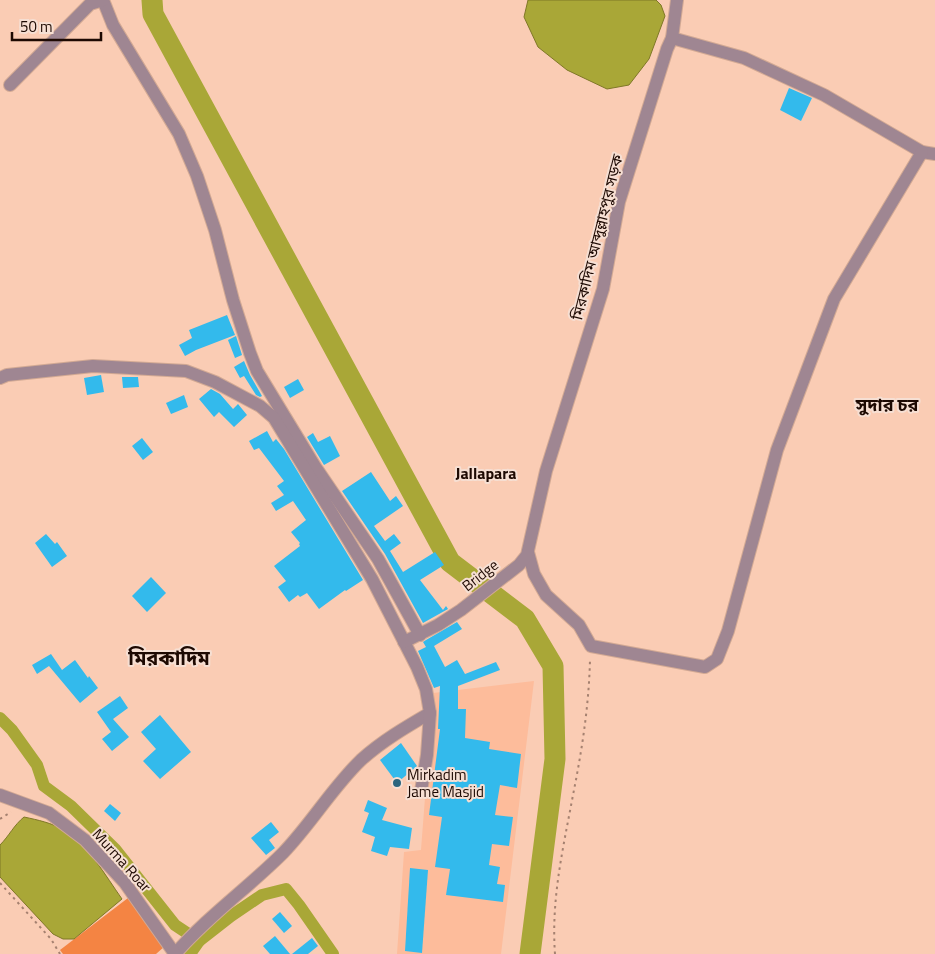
<svg xmlns="http://www.w3.org/2000/svg" width="935" height="954" viewBox="0 0 935 954" font-family="'Titillium Web','Noto Sans Bengali',sans-serif">
<style>
.built{fill:#fdbc9b}
.green{fill:#f48443}
.water{fill:#a9a737;stroke:#7f7827}
.lines{fill:none;stroke-linecap:round;stroke-linejoin:round}
.canal{stroke:#a9a737;stroke-width:12}
.river{stroke:#a9a737;stroke-width:21}
.building{fill:#33baec}
.minor-casing{stroke:#d2a994;stroke-width:14}
.path{stroke:#a58170;stroke-width:2;stroke-dasharray:2.5 4;stroke-linecap:butt}
.minor{stroke:#9f8692;stroke-width:12}
.poi-dot{fill:#2b657e;stroke:#f6dfd3;stroke-width:2}
.labels{text-anchor:middle;dominant-baseline:central;stroke-width:4;stroke-linejoin:round;paint-order:stroke}
.street-label{font-size:15px;fill:#1d0902;stroke:#f6dfd3}
.poi-label{font-size:15px;fill:#1d0902;stroke:#f6dfd3;text-anchor:start}
.neighbourhood-label{font-size:16px;font-weight:bold;fill:#1d0902;stroke:#f6dfd3}
.quarter-label{font-size:18px;font-weight:bold;fill:#1d0902;stroke:#f6dfd3}
.district-label{font-size:20px;font-weight:bold;fill:#1d0902;stroke:#f6dfd3}
</style>
<rect width="100%" height="100%" fill="#faccb4"/>
<polygon class="built" points="534,681 501,954 397,954 404,852 421,850 433,693"/>
<polygon class="green" points="128,898 165,946 156,954 63,954 60,950"/>
<g class="water">
<polygon points="528,0 656,0 661,5 665,16 649,59 629,85 607,89 567,70 538,47 524,17"/>
<path d="M24 817C38 820 52 823 64 830 89 846 105 875 122 899L74 939H63L53 934 0 877V845C9 836 14 825 24 817Z"/>
</g>
<g class="lines">
<g class="canal">
<polyline points="0,718 12,730 37,765 44,786 71,806 115,849 175,925 199,941 231,916 262,895 286,889 299,905 333,954"/>
<polyline points="190,954 199,941"/>
</g>
<polyline class="river" points="152,0 153,14 450,562 525,619 553,666 555,759 530,954"/>
</g>
<g class="building">
<polygon points="789,88 812,98 801,121 780,110"/>
<polygon points="227,315 235,335 196,350 185,356 179,345 192,338 189,330"/>
<polygon points="236,336 242,355 235,358 228,340"/>
<polygon points="244,361 250,375 262,396 260,397 256,395 244,376 240,378 234,367"/>
<polygon points="101,375 104,392 87,395 84,378"/>
<polygon points="122,377 138,377 139,387 123,388"/>
<polygon points="298,379 304,390 290,398 284,387"/>
<polygon points="211,389 220,394 233,409 238,404 247,415 234,427 219,412 214,417 199,399"/>
<polygon points="184,395 188,407 171,414 166,403"/>
<polygon points="267,431 273,442 276,439 284,449 363,580 346,591 345,590 319,609 307,593 300,597 298,595 289,602 278,587 286,581 274,566 300,546 299,544 300,543 291,532 306,520 293,501 276,511 271,503 284,495 277,486 284,481 259,448 254,450 249,441"/>
<polygon points="313,433 318,442 330,436 340,456 324,465 307,437"/>
<polygon points="142,438 153,452 143,460 132,446"/>
<polygon points="371,472 390,501 396,496 403,506 374,526 385,541 394,534 401,543 390,551 403,572 435,552 444,565 420,580 443,610 446,606 448,609 423,623 385,554 342,491"/>
<polygon points="46,534 55,544 57,542 67,556 52,567 35,543"/>
<polygon points="151,577 166,593 147,612 132,596"/>
<polygon points="457,622 462,629 434,646 445,667 457,660 465,674 496,662 500,670 458,686 458,709 466,709 465,738 490,742 489,749 521,754 517,788 500,785 495,815 513,817 509,846 492,844 489,865 500,867 497,884 505,885 503,902 446,895 450,869 435,867 442,817 429,815 440,729 438,729 440,686 434,688 418,651 426,647 423,642 426,640"/>
<polygon points="51,654 62,670 75,660 88,678 89,676 98,688 80,703 49,666 37,674 32,665"/>
<polygon points="120,696 128,708 113,719 129,737 112,751 102,739 111,732 97,712"/>
<polygon points="160,715 191,752 160,779 143,761 156,749 141,732"/>
<polygon points="401,743 417,766 397,783 380,760"/>
<polygon points="368,800 387,808 382,820 412,828 409,849 390,847 387,856 371,851 375,837 362,832 369,813 364,811"/>
<polygon points="110,804 121,813 115,821 104,811"/>
<polygon points="271,822 279,832 269,840 275,848 266,855 251,838"/>
<polygon points="410,868 428,870 422,953 405,951"/>
<polygon points="280,912 292,926 284,933 272,919"/>
<polygon points="275,936 290,954 270,954 263,946"/>
<polygon points="312,938 318,946 308,954 292,954"/>
</g>
<g class="lines">
<defs>
<g id="minor">
<polyline points="103,0 113,25 179,134 197,176 215,230 233,300 250,353 257,371 316,468 378,559 420,635"/>
<polyline points="672,38 744,58 824,95 922,152 935,154"/>
<polyline points="10,85 90,4 103,0"/>
<path d="M0 378 7 375 93 366 186 371 215 382 260 406 274 418 372 579 417 667 426 689 430 713C406 727 382 741 361 760 332 788 311 824 283 853 248 888 208 916 175 954"/>
<polyline points="528,552 534,574 546,595 579,625 591,646 705,667 717,659 728,631 777,450 834,299 922,152"/>
<polyline points="404,642 438,625 461,610 519,565 527,555 546,471 603,289 619,202 667,49 672,38 677,0"/>
<polyline points="421,791 427,755 430,713"/>
<polyline points="0,795 49,813 85,840 125,883 175,954"/>
</g>
</defs>
<use href="#minor" class="minor-casing"/>
<g class="path">
<polyline points="0,819 11,812"/>
<polyline points="0,883 51,939 60,954"/>
<path d="M555 954C551 899 563 849 573 795 582 750 589 705 590 659"/>
</g>
<use href="#minor" class="minor"/>
</g>
<circle class="poi-dot" cx="397" cy="783" r="5"/>
<g class="labels">
<g class="street-label">
<text transform="translate(597 237) rotate(-76)">মিরকাদিম আব্দুল্লাহপুর সড়ক</text>
<text transform="translate(480 575) rotate(-38)">Bridge</text>
<text transform="translate(122 860) rotate(48)">Murma Roar</text>
</g>
<g class="poi-label">
<text x="407" y="774">Mirkadim<tspan x="407" dy="17">Jame Masjid</tspan></text>
</g>
<g class="neighbourhood-label">
<text x="486" y="473">Jallapara</text>
</g>
<g class="quarter-label">
<text x="887" y="404">সুদার চর</text>
</g>
<g class="district-label">
<text x="169" y="657">মিরকাদিম</text>
</g>
</g>
<path d="M12 32v8h89v-8" fill="none" stroke="#1d0902" stroke-width="2.5"/>
<text x="20" y="32" font-size="15" fill="#1d0902" stroke="#f6dfd3" stroke-width="4" paint-order="stroke">50 m</text>
</svg>
